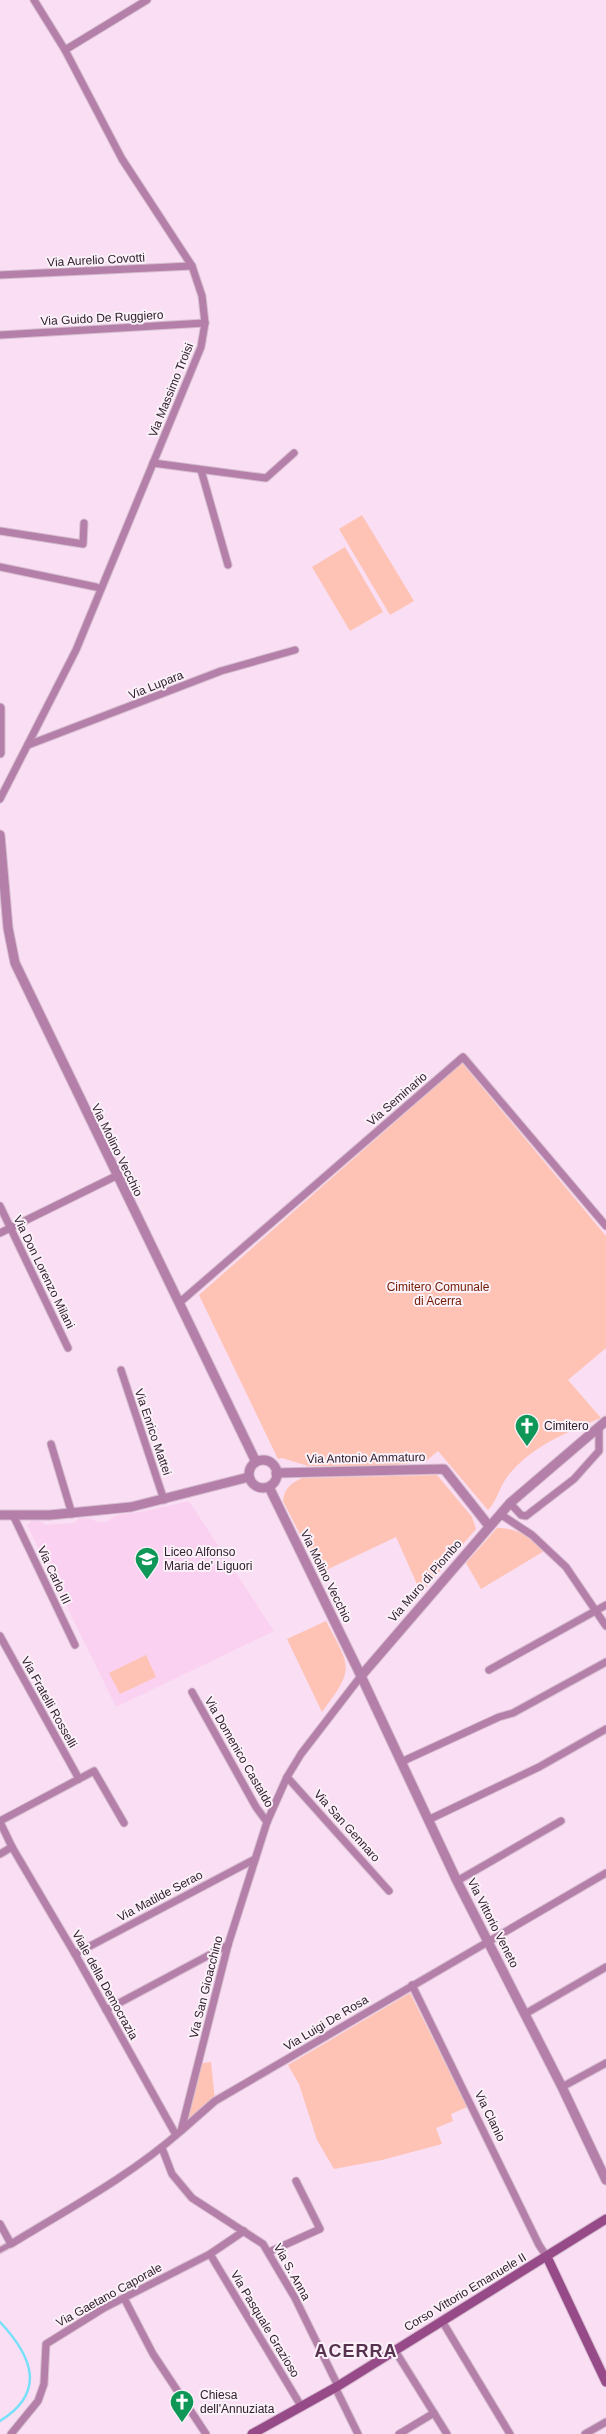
<svg xmlns="http://www.w3.org/2000/svg" width="606" height="2434" viewBox="0 0 606 2434" font-family="Arial,sans-serif">
<style>
.built{fill:#fbd1f1}
.green{fill:#fec3b4}
.lines{fill:none;stroke-linecap:round;stroke-linejoin:round}
.stream{stroke:#77e0f9;stroke-width:2.5}
.pedestrian-casing{stroke:#d6bcd0;stroke-width:8}
.minor-casing{stroke:#d6bcd0;stroke-width:9}
.tertiary-casing{stroke:#d6bcd0;stroke-width:11}
.secondary-casing{stroke:#d6bcd0;stroke-width:11}
.pedestrian{stroke:#b47fa8;stroke-width:5}
.minor{stroke:#b47fa8;stroke-width:7}
.tertiary{stroke:#b47fa8;stroke-width:9}
.secondary{stroke:#964a88;stroke-width:9}
.labels{text-anchor:middle;dominant-baseline:central;stroke-width:4;stroke-linejoin:round;paint-order:stroke}
.street-label{font-size:12px;fill:#32212e;stroke:#fbf1f9}
.park-label{font-size:12px;fill:#741b02;stroke:#fbf1f9}
.poi-label{font-size:12px;fill:#32212e;stroke:#fbf1f9;text-anchor:start}
.district-label{font-size:18px;font-weight:bold;letter-spacing:1px;fill:#583350;stroke:#fbf1f9}
</style>
<rect width="100%" height="100%" fill="#fadef3"/>
<polygon class="built" points="189,1501 274,1631 116,1707 27,1525 32,1520 40,1521 46,1525 75,1523 79,1518 88,1518 98,1522 106,1522 117,1515 146,1511"/>
<g class="green">
<polygon points="362,515 414,601 390,615 339,529"/>
<polygon points="345,547 383,612 350,631 312,567"/>
<path d="M462 1063 606 1236V1348L568 1380 601 1418C567 1432 530 1447 507 1477 499 1488 497 1501 488 1510L438 1451 426 1461 389 1466H308L282 1458 278 1459 199 1295Z"/>
<path d="M437 1475 472 1517 476 1529 421 1593 396 1537 320 1573 283 1501C284 1489 291 1483 302 1478Z"/>
<path d="M497 1528C517 1528 530 1537 546 1550L481 1589 466 1563Z"/>
<path d="M326 1621C350 1668 356 1667 322 1712L287 1639Z"/>
<polygon points="146,1655 156,1677 120,1694 109,1673"/>
<polygon points="410,1993 467,2107 451,2114 453,2121 436,2128 442,2144 382,2160 334,2169 317,2140 299,2084 288,2065"/>
<polygon points="211,2062 215,2101 181,2131 198,2064"/>
</g>
<g class="lines">
<path class="stream" d="M0 2322C32 2356 47 2392 0 2421"/>
<defs>
<polyline id="pedestrian" points="0,2250 11,2244"/>
<g id="minor">
<polyline points="65,50 147,0"/>
<polyline points="0,275 192,266"/>
<polyline points="0,335 205,323"/>
<polyline points="153,463 266,478 294,453"/>
<polyline points="201,470 228,565"/>
<polyline points="0,531 83,544 84,523"/>
<polyline points="0,567 96,587"/>
<polyline points="28,745 221,671 295,650"/>
<polyline points="0,799 76,650 201,347 205,323 202,296 192,266 122,159 65,50 34,0"/>
<polyline points="0,1206 68,1348"/>
<polyline points="0,1233 116,1176"/>
<polyline points="179,1303 463,1057 606,1226"/>
<polyline points="121,1370 164,1500"/>
<polyline points="51,1444 72,1514"/>
<polyline points="510,1503 521,1515 526,1516 574,1479 599,1451 599,1428"/>
<polyline points="500,1514 532,1535 566,1567 606,1626"/>
<polyline points="13,1515 75,1645"/>
<polyline points="0,1636 79,1779 94,1771 124,1823"/>
<polyline points="489,1670 606,1605"/>
<polyline points="192,1692 256,1807 267,1822"/>
<polyline points="401,1762 499,1717 513,1713 606,1662"/>
<polyline points="287,1777 389,1891"/>
<polyline points="428,1820 539,1767 606,1729"/>
<polyline points="0,1821 79,1779"/>
<polyline points="0,1822 12,1847 75,1954 176,2135"/>
<polyline points="0,1854 12,1847"/>
<polyline points="457,1881 561,1821"/>
<polyline points="75,1954 255,1859"/>
<polyline points="412,1985 539,2245 547,2257"/>
<polyline points="106,2010 228,1945"/>
<polyline points="525,2014 606,1967"/>
<polyline points="562,2087 606,2063"/>
<polyline points="182,2130 215,2101 606,1873"/>
<polyline points="162,2148 172,2174 192,2198 263,2244 295,2298 338,2386"/>
<path d="M0 2224 11 2244C68 2209 130 2176 181 2131L228 1945 267 1822 287 1777 301 1754 361 1676"/>
<polyline points="269,2252 320,2229 296,2181"/>
<polyline points="210,2254 301,2406"/>
<polyline points="124,2298 153,2354 206,2434"/>
<polyline points="442,2321 510,2434"/>
<polyline points="394,2349 447,2434"/>
<polyline points="335,2387 358,2434"/>
<polyline points="11,2434 38,2401 44,2384 46,2344 104,2308 210,2254 244,2231"/>
<polyline points="399,2434 434,2413"/>
<polyline points="585,2434 606,2422"/>
</g>
<g id="tertiary">
<polyline points="0,708 0,753"/>
<polyline points="0,835 8,928 15,963 256,1462"/>
<circle cx="263" cy="1474" r="14"/>
<polyline points="276,1473 444,1469 489,1526"/>
<polyline points="269,1487 361,1676 457,1881 562,2087 606,2180"/>
<polyline points="0,1515 50,1515 131,1507 249,1477"/>
<polyline points="361,1676 510,1503 606,1421"/>
</g>
<g id="secondary">
<polyline points="547,2257 606,2382"/>
<polyline points="252,2434 338,2386 606,2219"/>
</g>
</defs>
<use href="#pedestrian" class="pedestrian-casing"/>
<use href="#minor" class="minor-casing"/>
<use href="#tertiary" class="tertiary-casing"/>
<use href="#secondary" class="secondary-casing"/>
<use href="#pedestrian" class="pedestrian"/>
<use href="#minor" class="minor"/>
<use href="#tertiary" class="tertiary"/>
<use href="#secondary" class="secondary"/>
</g>
<defs>
<symbol id="church-pin" viewBox="-11 -11 22 30"><path d="M0 17L-7.5 6A9.5 9.5 0 1 1 7.5 6Z" fill="#0f9757" stroke="#fbf1f9"/><path d="M-1.2-6h2.4v3.5h3.3v2.4h-3.3V6h-2.4V-.1h-3.3v-2.4h3.3Z" fill="#fff"/></symbol>
<symbol id="school-pin" viewBox="-11 -11 22 30"><path d="M0 17L-7.5 6A9.5 9.5 0 1 1 7.5 6Z" fill="#0f9757" stroke="#fbf1f9"/><path d="M0-5L7-2L0 1L-7-2ZM-4 1L0 2.5L4 1V4Q0 6-4 4Z" fill="#fff"/></symbol>
</defs>
<g fill-rule="evenodd">
<use href="#church-pin" x="513" y="1412" width="28" height="38"/>
<use href="#school-pin" x="133" y="1545" width="28" height="38"/>
<use href="#church-pin" x="168" y="2388" width="28" height="38"/>
</g>
<g class="labels">
<g class="street-label">
<text transform="translate(96 260) rotate(-3)">Via Aurelio Covotti</text>
<text transform="translate(102 318) rotate(-3)">Via Guido De Ruggiero</text>
<text transform="translate(171 390) rotate(-68)">Via Massimo Troisi</text>
<text transform="translate(156 685) rotate(-22)">Via Lupara</text>
<text transform="translate(397 1099) rotate(-41)">Via Seminario</text>
<text transform="translate(117 1150) rotate(64)">Via Molino Vecchio</text>
<text transform="translate(44 1272) rotate(64)">Via Don Lorenzo Milani</text>
<text transform="translate(153 1432) rotate(71)">Via Enrico Mattei</text>
<text transform="translate(366 1458) rotate(-1)">Via Antonio Ammaturo</text>
<text transform="translate(54 1575) rotate(65)">Via Carlo III</text>
<text transform="translate(326 1576) rotate(64)">Via Molino Vecchio</text>
<text transform="translate(425 1581) rotate(-49)">Via Muro di Piombo</text>
<text transform="translate(49 1702) rotate(61)">Via Fratelli Rosselli</text>
<text transform="translate(239 1752) rotate(60)">Via Domenico Castaldo</text>
<text transform="translate(347 1826) rotate(48)">Via San Gennaro</text>
<text transform="translate(160 1896) rotate(-28)">Via Matilde Serao</text>
<text transform="translate(493 1923) rotate(63)">Via Vittorio Veneto</text>
<text transform="translate(105 1985) rotate(61)">Viale della Democrazia</text>
<text transform="translate(206 1987) rotate(-76)">Via San Gioacchino</text>
<text transform="translate(326 2023) rotate(-31)">Via Luigi De Rosa</text>
<text transform="translate(490 2116) rotate(64)">Via Clanio</text>
<text transform="translate(292 2272) rotate(61)">Via S. Anna</text>
<text transform="translate(465 2292) rotate(-31)">Corso Vittorio Emanuele II</text>
<text transform="translate(109 2295) rotate(-29)">Via Gaetano Caporale</text>
<text transform="translate(265 2324) rotate(59)">Via Pasquale Grazioso</text>
</g>
<g class="park-label">
<text x="438" y="1287">Cimitero Comunale<tspan x="438" dy="14">di Acerra</tspan></text>
</g>
<g class="poi-label">
<text x="544" y="1426">Cimitero</text>
<text x="164" y="1552">Liceo Alfonso<tspan x="164" dy="14">Maria de' Liguori</tspan></text>
<text x="200" y="2395">Chiesa<tspan x="200" dy="14">dell'Annuziata</tspan></text>
</g>
<g class="district-label">
<text x="356" y="2351">ACERRA</text>
</g>
</g>
</svg>
